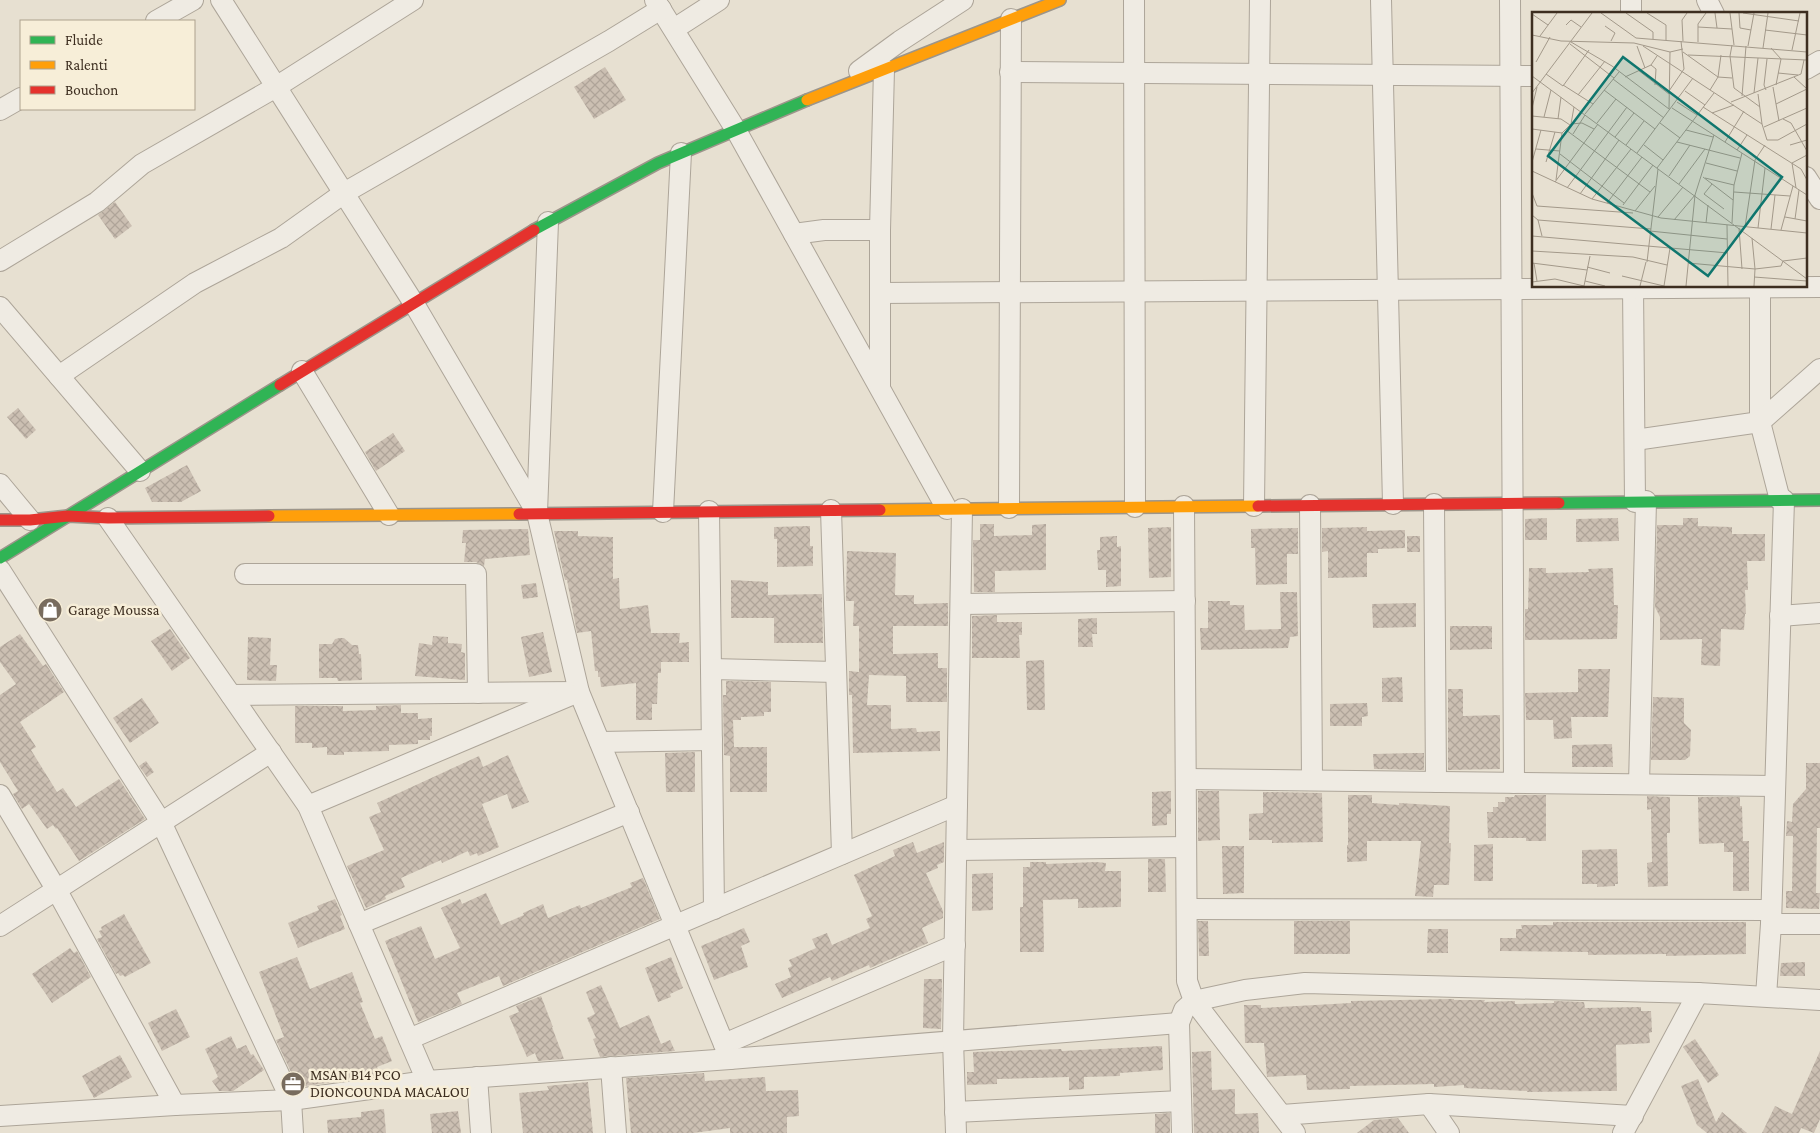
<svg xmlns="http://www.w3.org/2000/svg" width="1820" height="1133" viewBox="0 0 1820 1133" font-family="'Crimson Pro',serif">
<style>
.building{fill:url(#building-cross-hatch)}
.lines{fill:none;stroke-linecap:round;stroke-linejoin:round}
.street-casing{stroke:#ada599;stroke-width:22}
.fast-casing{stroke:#9c958a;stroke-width:14}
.slow-casing{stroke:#9c958a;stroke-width:14}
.jam-casing{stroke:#9c958a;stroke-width:14}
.street{stroke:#efebe3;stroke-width:20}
.fast{stroke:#30b455;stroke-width:11}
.slow{stroke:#ff9f0a;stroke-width:11}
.jam{stroke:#e5322d;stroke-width:11}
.labels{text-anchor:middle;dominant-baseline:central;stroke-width:5;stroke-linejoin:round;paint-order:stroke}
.poi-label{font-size:15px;fill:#3d2e20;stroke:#f7eed8;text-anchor:start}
.inset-road{fill:none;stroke:#a3998a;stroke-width:1}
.view{fill:#0f766e;fill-opacity:0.15;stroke:#0f766e;stroke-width:2.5}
.inset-edge{fill:none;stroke:#3d2e20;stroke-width:2.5}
</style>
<defs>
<pattern id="building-cross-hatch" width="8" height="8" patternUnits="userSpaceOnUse" patternTransform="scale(1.25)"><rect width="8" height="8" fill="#cbbfb2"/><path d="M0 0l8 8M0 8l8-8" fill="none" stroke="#afa499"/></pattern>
</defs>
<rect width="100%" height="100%" fill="#e7e0d1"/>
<g class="building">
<polygon points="605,67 626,100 594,119 574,87"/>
<polygon points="115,202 132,226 115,239 98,215"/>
<polygon points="18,408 36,430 26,439 7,417"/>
<polygon points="393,433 405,451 376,471 365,452"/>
<polygon points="187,465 201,491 181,502 152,502 145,488"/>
<polygon points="1547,518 1547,540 1525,540 1525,519"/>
<polygon points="1618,518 1619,541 1576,542 1576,519"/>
<polygon points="1683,518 1698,518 1698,526 1732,527 1732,534 1765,534 1765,561 1747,561 1748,590 1745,590 1746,614 1745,614 1744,630 1721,629 1720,666 1701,665 1702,639 1660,640 1660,617 1655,607 1657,525 1683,525"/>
<polygon points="980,524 994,524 994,536 1032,535 1032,525 1046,524 1046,570 995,571 995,592 974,592 973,540 980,540"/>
<polygon points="810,526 810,546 813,546 813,566 777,567 777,539 774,539 774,527"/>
<polygon points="1171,527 1171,577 1149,578 1148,528"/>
<polygon points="1367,527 1367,531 1405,530 1405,548 1378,549 1378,553 1367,553 1367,577 1328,578 1328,551 1322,552 1322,528"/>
<polygon points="1298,528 1298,554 1287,554 1287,584 1256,585 1255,548 1251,548 1251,529"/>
<polygon points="528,529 530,555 485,559 484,566 476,562 464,562 466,543 462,543 463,530"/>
<polygon points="554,531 578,531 578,536 613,537 613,579 619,578 620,609 648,605 651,633 680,633 679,643 689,642 689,662 661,662 661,673 658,673 657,704 652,704 652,720 636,720 636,683 601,687 600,677 598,677 598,671 595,671 591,631 577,633 567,580 565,580"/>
<polygon points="1117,536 1117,547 1121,546 1121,586 1106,587 1106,570 1098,570 1097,550 1100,550 1100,537"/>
<rect x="1407" y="536" width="13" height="16"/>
<polygon points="847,551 896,553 895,595 914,595 914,604 948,603 948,626 893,626 893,654 938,653 938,668 947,668 947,702 906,702 906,676 869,675 867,705 891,705 891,729 916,728 917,732 940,731 940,751 853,753 852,695 849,695 849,671 859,672 859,626 853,626 854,601 846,601"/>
<polygon points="1529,568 1546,568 1546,573 1589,572 1588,569 1613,568 1614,605 1618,605 1617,639 1525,640 1525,609 1528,609"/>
<polygon points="731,580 768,582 768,595 822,594 823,643 774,643 774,618 731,618"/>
<polygon points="536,583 538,597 523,599 521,585"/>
<polygon points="1280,592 1297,592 1298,636 1290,637 1288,648 1201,650 1200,628 1208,628 1208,601 1230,601 1230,605 1244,605 1245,630 1281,629"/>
<polygon points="1416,603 1416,627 1373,628 1372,604"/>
<polygon points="997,615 997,622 1022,622 1022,635 1019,635 1020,658 972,658 972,616"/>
<polygon points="1097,618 1097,634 1092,634 1093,647 1078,647 1078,619"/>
<polygon points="1450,626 1492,626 1492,649 1450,650"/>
<polygon points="170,629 190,658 172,671 151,641"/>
<polygon points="543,632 552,672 529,677 521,637"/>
<polygon points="20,634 43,666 46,664 64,692 20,722 36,747 31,750 57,792 63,788 76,807 119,779 145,819 79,861 57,828 56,829 53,825 47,829 29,804 22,809 13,794 18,791 0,762 0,695 16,684 0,662 0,647"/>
<polygon points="433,636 448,637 448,643 462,644 461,652 465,653 465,680 415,676 419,643 432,645"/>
<polygon points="248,637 271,638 270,665 277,665 276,681 247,680"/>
<polygon points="340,638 344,638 352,645 358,645 359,654 361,654 362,680 338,681 337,678 319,678 319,644 332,644 335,639"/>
<polygon points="1044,660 1045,710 1027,710 1026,661"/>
<polygon points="1578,669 1610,669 1608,717 1571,717 1572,738 1554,739 1553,720 1526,720 1525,693 1578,692"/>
<polygon points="1402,677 1403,702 1382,702 1382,678"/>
<polygon points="726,681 771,682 771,712 764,712 764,716 741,717 741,720 733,720 734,747 767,747 767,792 730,792 730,756 724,755 723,695 726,695"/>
<polygon points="1448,689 1463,689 1463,716 1500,715 1500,769 1448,770"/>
<polygon points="1653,697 1684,698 1684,723 1691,730 1690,756 1685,760 1651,760"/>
<polygon points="142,698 159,723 130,743 113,718"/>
<polygon points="1367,703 1368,716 1362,717 1362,726 1330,726 1330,704"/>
<polygon points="401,705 401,713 418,713 418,719 432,718 432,736 430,736 430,740 418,740 418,744 389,745 389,751 344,752 344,755 327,755 327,747 312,748 312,743 295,743 295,706 343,706 343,711 376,710 376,706"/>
<polygon points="1612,744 1613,767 1572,767 1572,745"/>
<polygon points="695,752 695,792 666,792 665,753"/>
<polygon points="1415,753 1424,753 1424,770 1374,769 1373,754"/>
<polygon points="508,755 529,802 512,809 507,794 482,804 499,847 478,856 477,853 470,856 468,851 442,863 441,860 401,878 405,887 385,896 386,899 366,908 347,866 384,850 369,817 381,812 377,803 479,756 483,767"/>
<polygon points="146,761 154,772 147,777 139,766"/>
<polygon points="1806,763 1820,763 1820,828 1817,828 1816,893 1820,893 1819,909 1786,908 1786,891 1792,891 1793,836 1786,836 1787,821 1792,822 1793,804 1806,789"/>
<polygon points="1171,791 1171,814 1167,814 1167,825 1152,826 1152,792"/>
<polygon points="1198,791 1219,791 1220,840 1198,841"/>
<polygon points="1263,792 1322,793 1323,842 1272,843 1272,840 1249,840 1249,814 1263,813"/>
<polygon points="1348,795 1372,795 1372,803 1399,805 1399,803 1450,806 1449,843 1451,843 1449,885 1434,885 1433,897 1415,896 1421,841 1367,841 1367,861 1347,862 1347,845 1348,845"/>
<polygon points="1515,795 1546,795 1546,841 1526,841 1526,838 1488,838 1487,812 1493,812 1493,807 1498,807 1498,802 1505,802 1505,797 1514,797"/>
<polygon points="1647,796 1670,797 1670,833 1667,833 1668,886 1648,887 1647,863 1652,862 1651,809 1647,810"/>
<polygon points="1698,797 1740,797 1740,806 1742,806 1743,841 1749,841 1749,891 1733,891 1733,852 1724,852 1724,843 1699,844"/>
<polygon points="913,842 917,853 944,842 944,862 937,865 938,868 926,873 943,911 943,918 922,928 928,943 870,968 869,965 832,981 830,977 782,998 775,984 791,977 788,968 792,966 789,960 816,948 812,939 827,933 832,945 870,928 866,919 872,916 854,875 895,856 893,850"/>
<polygon points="1493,844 1493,881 1474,881 1474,845"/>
<polygon points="1222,846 1244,846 1244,893 1223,894"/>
<polygon points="1617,849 1618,884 1615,884 1615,886 1597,887 1597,884 1582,884 1582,850"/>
<polygon points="1148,859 1165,859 1166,892 1148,892"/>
<polygon points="1030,862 1046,862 1046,864 1096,862 1106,863 1105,871 1121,871 1121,907 1078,908 1078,899 1043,900 1044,952 1020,952 1020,907 1023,907 1023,867 1030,867"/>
<polygon points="993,873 993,910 972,911 972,874"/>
<polygon points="643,878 660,919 503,986 499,976 457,993 462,1004 418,1022 385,941 421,926 435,959 460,948 441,908 460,899 462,904 486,893 501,925 524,915 523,913 543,904 548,918 580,905 581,908 632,887 630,883"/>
<polygon points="335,899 342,915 340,916 345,929 298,948 288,923 319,910 317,906"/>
<polygon points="124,914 151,963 125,977 123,975 120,976 118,973 116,974 97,939 102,937 99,931 102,930 101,927"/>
<polygon points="1198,921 1208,921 1209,956 1199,956"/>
<rect x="1294" y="921" width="56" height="33"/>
<polygon points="1553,922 1746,922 1746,954 1666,956 1666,954 1588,955 1588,952 1500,951 1500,938 1516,938 1516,929 1522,929 1521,925 1553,925"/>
<polygon points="744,928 750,942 741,946 748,967 714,980 701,946"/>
<polygon points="1428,929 1448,929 1448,953 1427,953"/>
<polygon points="70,948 74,953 77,951 91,977 52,1003 32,974"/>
<polygon points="297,957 310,989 352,972 363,1002 360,1003 375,1039 382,1036 392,1061 377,1067 381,1075 298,1087 276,1040 284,1037 259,972"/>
<polygon points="671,957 683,988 670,994 671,997 658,1002 645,968"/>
<polygon points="1805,962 1805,976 1780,976 1781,963"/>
<polygon points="924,979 942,979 941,1029 923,1028"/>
<polygon points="601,985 620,1028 649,1015 661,1044 670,1040 675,1051 600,1057 593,1039 596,1038 587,1018 595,1014 586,992"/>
<polygon points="541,996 553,1027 552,1027 564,1059 538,1061 535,1053 527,1057 509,1016 519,1012 516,1006"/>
<polygon points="1450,999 1454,999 1454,1000 1485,1000 1484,1002 1515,1001 1515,1004 1554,1003 1554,1001 1584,1002 1585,1008 1641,1007 1641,1011 1651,1011 1652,1032 1649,1033 1650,1043 1616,1045 1617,1091 1600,1091 1527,1092 1527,1091 1464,1088 1464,1085 1434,1087 1434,1084 1350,1086 1350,1089 1307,1090 1306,1075 1267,1077 1264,1043 1245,1043 1244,1005 1261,1005 1261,1008 1351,1003 1351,1001"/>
<polygon points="176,1009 190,1037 162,1051 148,1023"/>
<polygon points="231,1036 237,1049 246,1045 251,1055 253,1054 264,1070 233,1091 219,1091 212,1081 218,1077 205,1049"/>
<polygon points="1695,1039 1719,1075 1708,1083 1683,1047"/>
<polygon points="1162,1046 1163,1070 1120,1073 1120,1076 1084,1077 1084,1089 1069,1090 1069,1077 997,1079 997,1084 967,1085 967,1072 974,1072 973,1052 1061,1049 1062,1051"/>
<polygon points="1211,1051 1212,1090 1235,1089 1235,1114 1258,1113 1259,1133 1194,1133 1192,1052"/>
<polygon points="1820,1051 1820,1119 1814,1133 1801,1128 1799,1133 1762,1133 1775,1106 1792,1114"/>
<polygon points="120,1055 132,1077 94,1098 82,1076"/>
<polygon points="704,1073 705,1081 765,1077 766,1091 798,1090 799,1116 787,1117 787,1133 730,1133 730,1128 693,1133 631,1133 626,1078"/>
<polygon points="1698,1079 1716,1122 1722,1112 1747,1133 1707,1133 1697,1125 1681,1086"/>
<polygon points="588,1082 593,1133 523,1133 519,1093 549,1090 547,1086"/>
<polygon points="384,1109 386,1133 328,1133 327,1120 361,1117 361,1112"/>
<polygon points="458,1111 461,1133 432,1133 430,1114"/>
<polygon points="1170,1113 1170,1133 1155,1133 1155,1114"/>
<polygon points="1398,1118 1409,1133 1357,1133 1374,1120"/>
</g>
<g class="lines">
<defs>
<g id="street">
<polyline points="221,0 413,302 537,513"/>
<polyline points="655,0 736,130 947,509"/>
<polyline points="1134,0 1135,507"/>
<polyline points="1381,0 1393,504"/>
<polyline points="1510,0 1514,783"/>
<polyline points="1631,0 1631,14"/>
<polyline points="1707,0 1714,14"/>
<polyline points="156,21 193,0"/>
<polyline points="674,29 719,0"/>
<polyline points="1806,69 1820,61"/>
<polyline points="859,71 900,41 963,0"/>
<polyline points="1010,72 1534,76"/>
<polyline points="0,110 21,98"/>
<polyline points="1806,177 1820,199"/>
<polyline points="548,222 537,513 579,692 730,1059"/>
<polyline points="794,234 824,230 880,230"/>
<polyline points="0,261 97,202 142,164 276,87 413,0"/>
<polyline points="1633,286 1635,502"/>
<polyline points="1760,288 1760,422 1780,500"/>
<polyline points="881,293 1820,287"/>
<polyline points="0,307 140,471"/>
<polyline points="302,371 389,515"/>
<polyline points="59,376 195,283 281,238 344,193 609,41 661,9"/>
<polyline points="880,386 880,230 884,69"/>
<polyline points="1635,440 1760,422 1820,369"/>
<polyline points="0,484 30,520"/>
<polyline points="1434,504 1436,782"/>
<polyline points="1310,505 1312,780"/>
<polyline points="1254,506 1260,0"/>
<polyline points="1009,508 1011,19"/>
<polyline points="831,510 842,854"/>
<polyline points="709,511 714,909"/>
<polyline points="663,512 681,153"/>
<polyline points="108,518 308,806 427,1081"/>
<polyline points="0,570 161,822 291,1100 293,1133"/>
<polyline points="245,574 476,574 478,693"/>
<polyline points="961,604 1185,601"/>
<polyline points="1780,616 1820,613"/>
<polyline points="711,669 836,672"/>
<polyline points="231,695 579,692"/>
<polyline points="600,742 712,740"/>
<polyline points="1186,779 1775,786"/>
<polyline points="1639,784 1646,501"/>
<polyline points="0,795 56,889 175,1105"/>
<polyline points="308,806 571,695"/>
<polyline points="957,850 1186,847"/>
<polyline points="1187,909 1771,910"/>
<polyline points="359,924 629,812"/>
<polyline points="1771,924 1820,924"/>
<polyline points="0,926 271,752"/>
<polyline points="1766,996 1771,924 1784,500"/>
<polyline points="409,1039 957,805"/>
<polyline points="724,1044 955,945"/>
<polyline points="611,1067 616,1133"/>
<polyline points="477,1077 481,1133"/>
<polyline points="1429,1104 1449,1133"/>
<polyline points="955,1112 1181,1101"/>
<polyline points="1282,1115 1429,1104 1633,1116"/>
<polyline points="0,1116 175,1105 291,1100 427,1081 730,1059 1179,1023"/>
<polyline points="956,1133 953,1040 962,509"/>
<polyline points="1182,1133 1179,1023 1184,1010 1194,1001 1187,981 1184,506"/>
<polyline points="1295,1133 1194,1001 1245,990 1305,983 1698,993 1820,1000"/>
<polyline points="1623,1133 1698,993"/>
</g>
<g id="fast">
<polyline points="534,230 658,163 807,100"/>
<polyline points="1559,503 1820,500"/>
<polyline points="0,558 280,385"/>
</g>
<g id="slow">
<polyline points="807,100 1060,0"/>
<polyline points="880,510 1258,506"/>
<polyline points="269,516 519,514"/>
</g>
<g id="jam">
<polyline points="280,385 534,230"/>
<polyline points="1258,506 1559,503"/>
<polyline points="519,514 880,510"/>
<polyline points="0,520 30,520 68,516 108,518 269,516"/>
</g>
</defs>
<use href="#street" class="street-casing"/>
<use href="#fast" class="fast-casing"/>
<use href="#slow" class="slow-casing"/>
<use href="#jam" class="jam-casing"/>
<use href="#street" class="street"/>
<use href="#fast" class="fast"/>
<use href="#slow" class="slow"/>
<use href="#jam" class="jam"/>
</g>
<defs>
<symbol id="shop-disc" viewBox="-11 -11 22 22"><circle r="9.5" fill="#786c5e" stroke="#f7eed8"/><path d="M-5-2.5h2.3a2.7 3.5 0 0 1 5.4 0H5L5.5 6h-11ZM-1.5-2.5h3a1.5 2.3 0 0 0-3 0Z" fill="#fff"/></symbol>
<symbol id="office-disc" viewBox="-11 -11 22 22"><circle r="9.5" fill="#786c5e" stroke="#f7eed8"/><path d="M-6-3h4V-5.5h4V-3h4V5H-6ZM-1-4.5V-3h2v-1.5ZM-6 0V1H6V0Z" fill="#fff"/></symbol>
</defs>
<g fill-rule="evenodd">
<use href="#shop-disc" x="36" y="596" width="28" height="28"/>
<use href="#office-disc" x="279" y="1070" width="28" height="28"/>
</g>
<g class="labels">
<g class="poi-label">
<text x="68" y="610">Garage Moussa</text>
<text x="310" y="1075">MSAN B14 PCO<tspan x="310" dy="17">DIONCOUNDA MACALOU</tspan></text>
</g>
</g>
<g transform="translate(1532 12)">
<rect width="275" height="275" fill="#e7e0d1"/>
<path class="inset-road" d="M69 1 104 26 275 40M94 1 121 20V27M115 1 134 13V28M183 1 185 16M198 1 202 33M207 1 208 16 219 18M211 1 267 9M0 2 16 13M34 13 39 8 49 15M73 14 83 21 79 29M166 15 200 17M233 18 275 23M0 23 29 29 102 31 138 40M8 24 25 1M151 29 150 8 155 1M39 30 80 54 137 97 138 40 151 37M166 30V12L174 1M38 32 82 66M200 33 198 44 202 76 228 95M105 34 113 56M111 34 230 112 235 128H246L275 112M216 34 222 1M231 36 236 1M239 36 249 47 244 73M260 38 268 1M151 40 186 65 200 66M156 43 275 48M4 50 18 25M119 53 124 57 123 73M106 58 137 82M246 61 266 63M14 62 31 74 57 38M0 64 275 267M93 65 119 53 125 44M262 65 275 77M81 67 132 106M31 73 61 92M241 75 247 109M72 78 123 117M178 78 186 65 189 43M234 78 232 73 235 47M137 79 152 57 149 29M153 79 173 93M0 81 60 1M222 81 226 46M226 82 230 112M46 83 73 49M210 84 214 34M145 90 165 103M199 90 269 62 272 48M244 92 275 77M171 95 269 157 275 168M0 96 5 75M140 96 275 183M180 101 202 93M53 102 87 60M0 104 29 107 38 113M12 105 19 78M26 107 29 85M251 107 259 111 275 139M65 111 84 87M128 111 148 126M39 112 50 111 62 117M232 115 275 96M0 117 30 121 39 112 42 95M34 118 118 180M154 118 181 125M41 122 53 103M83 125 102 101M145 130 208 146M193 130 212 99M94 133 112 109M112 133 131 148M258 133 275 128M4 137 28 139M205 138 215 123M105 141 161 66M28 142 92 191M0 150 9 118M14 150 23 120M174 151 205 159M125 156 182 81M0 159 60 187 129 206 275 221M137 164 158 133M171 165 201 188M173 166 202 173M24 168 30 121M23 170 66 112M147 172 173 137M180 172 172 182 192 197M35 176 95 95M264 176 260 151 275 143M202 180 258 184M0 181 5 194 101 201M48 182 87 128M60 187 99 137M75 191 110 145M91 193 121 153M103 199 123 174M0 203 6 208 119 217M126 205 151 175M253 205 275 209M263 207 267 178M6 208 10 224M142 208 163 183 182 123M174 211 176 193M200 211 202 173 210 141M195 213 196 274M213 215 223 148 233 133M207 216 210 257M226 216 233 156M239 217 243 183M249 218 261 174M118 219 195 227M0 224 196 241M220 226 223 257M0 239 101 245 135 253M115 250 126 157M0 251 55 258M2 251 5 269M156 251 223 257 249 254 251 249 275 246M55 255 78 261M90 264 132 274M222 265 275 269M53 269 73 274M0 270 23 267 52 274M52 274 58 244M108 274 114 250M132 274 138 236M154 274 163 183M222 274 223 257"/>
<path class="view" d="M91 45 250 165 176 264 16 144Z"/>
<rect width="275" height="275" class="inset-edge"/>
</g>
<rect x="20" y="20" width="175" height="90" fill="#f7eed8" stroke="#ada18e"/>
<rect x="30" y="36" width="25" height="8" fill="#30b455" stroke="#ada18e"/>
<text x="65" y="45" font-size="15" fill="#3d2e20">Fluide</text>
<rect x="30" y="61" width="25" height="8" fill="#ff9f0a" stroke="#ada18e"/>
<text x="65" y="70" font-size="15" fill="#3d2e20">Ralenti</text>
<rect x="30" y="86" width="25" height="8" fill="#e5322d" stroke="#ada18e"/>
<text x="65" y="95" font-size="15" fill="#3d2e20">Bouchon</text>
</svg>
